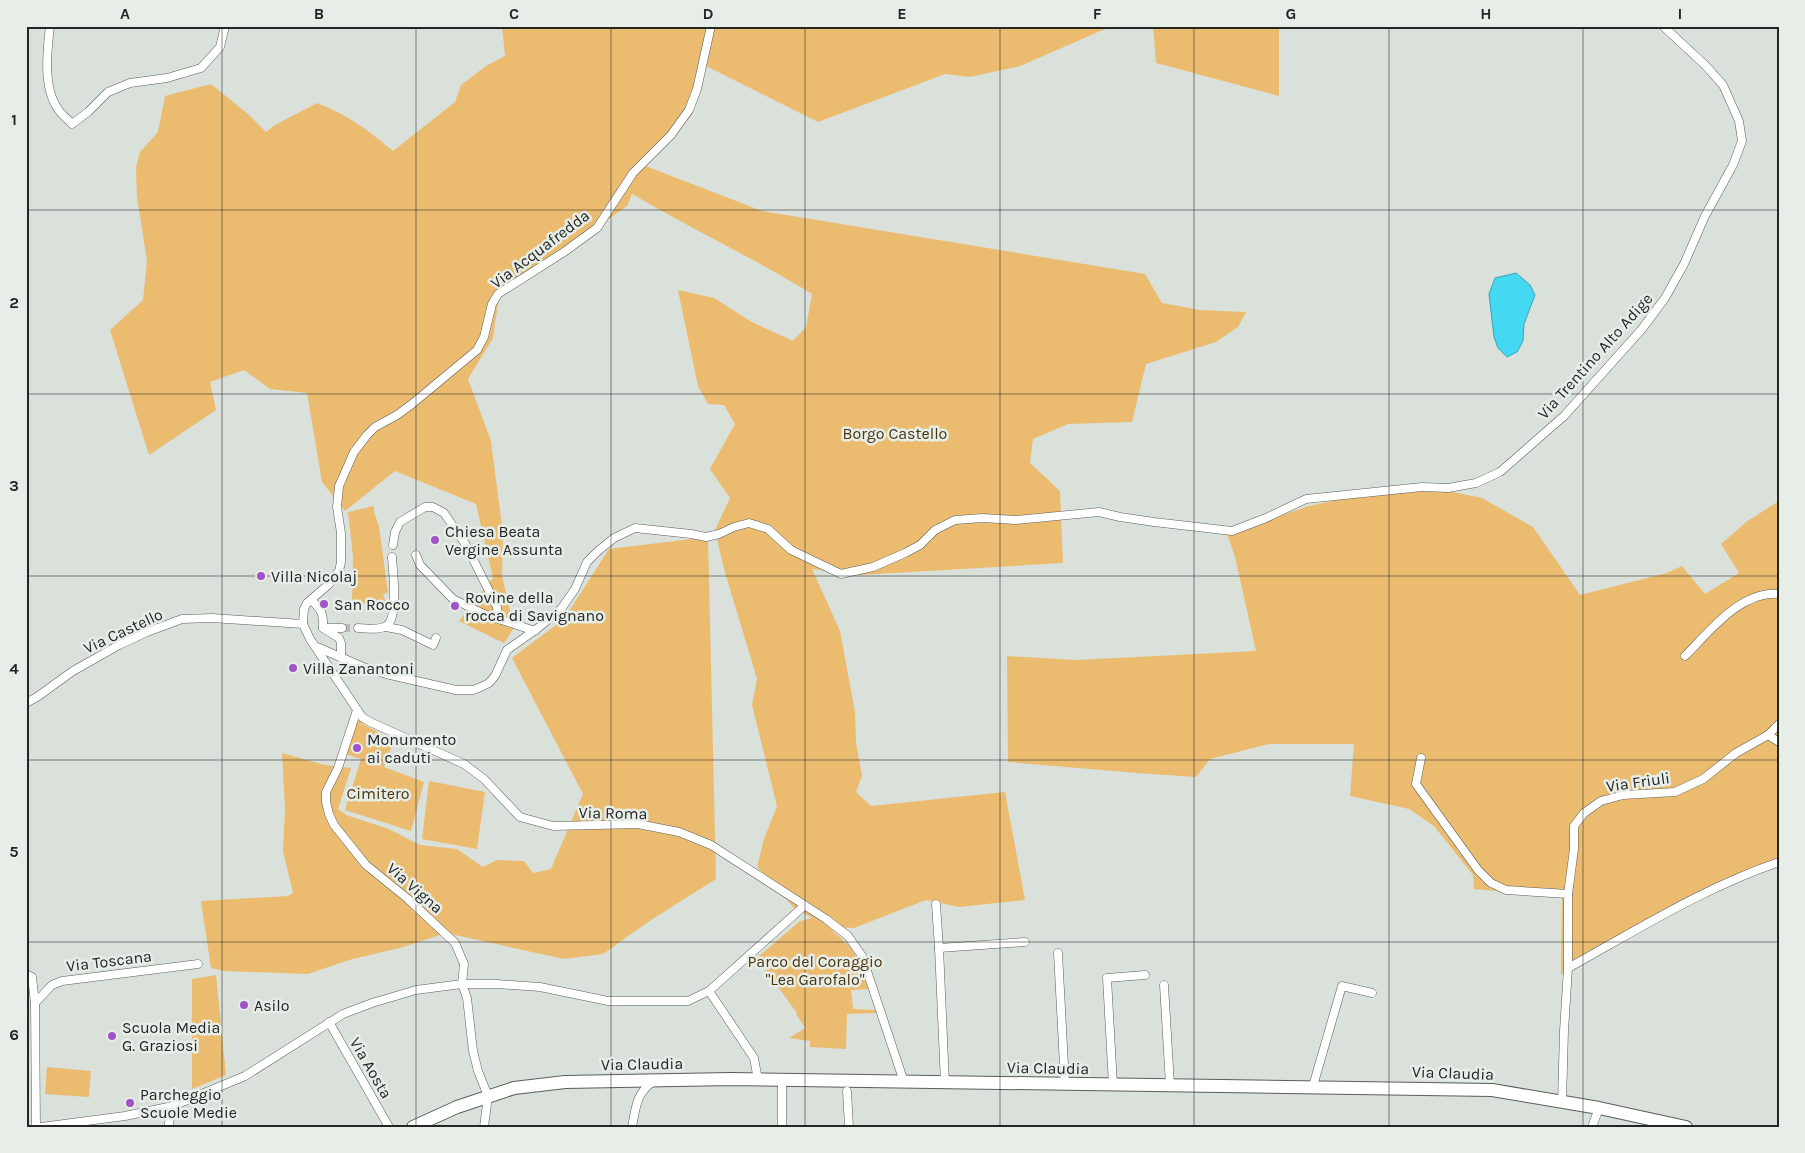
<svg xmlns="http://www.w3.org/2000/svg" width="1805" height="1153" viewBox="0 0 1805 1153" font-family="Karla,sans-serif">
<style>
.green{fill:#ebbc70}
.water{fill:#45d8f2;stroke:#3ba3b4}
.lines{fill:none;stroke-linecap:round;stroke-linejoin:round}
.street-tunnel{stroke:#b6bbb6;stroke-width:8;stroke-dasharray:8 4;stroke-linecap:butt}
.street-casing{stroke:#595e59;stroke-width:9}
.primary-casing{stroke:#595e59;stroke-width:14}
.street{stroke:#fff;stroke-width:8}
.primary{stroke:#fff;stroke-width:12}
.grid{fill:none;stroke:#242624;stroke-width:1;stroke-opacity:0.55}
.poi-dot{fill:#9e53c6;stroke:#e7ede7;stroke-width:2}
.labels{text-anchor:middle;dominant-baseline:central;stroke-width:5;stroke-linejoin:round;paint-order:stroke}
.street-label{font-size:16px;fill:#242624;stroke:#e7ede7}
.park-label{font-size:16px;fill:#4b360e;stroke:#e7ede7}
.poi-label{font-size:16px;fill:#242624;stroke:#e7ede7;text-anchor:start}
.neatline{fill:none;stroke:#242624;stroke-width:2}
.grid-label{font-size:16px;text-anchor:middle;font-weight:bold;fill:#242624}
</style>
<rect width="100%" height="100%" fill="#dae0da"/>
<g class="green">
<path d="M502 26H1112L1020 66 970 77 945 74 818 122 702 64 692 115 643 165 762 211 1145 274 1162 303 1200 310 1246 312 1238 327 1216 342 1146 364 1132 422 1068 424 1033 439 1030 463 1060 491 1063 563 860 575 812 569 840 631 855 712 856 743 862 776 856 792 871 806 1005 792 1025 900 959 907 926 900 854 928 829 927 851 948 858 960 868 989 851 990 853 1009 876 1010 877 1013 847 1014 846 1049 810 1047V1041L789 1038 805 1028 796 1014 797 1013 757 958 800 921 812 918 794 908 757 867 764 839 777 806 752 705 757 679 724 569 715 530 730 498 710 469 735 424 724 405 708 404 698 386 678 290 714 298 752 322 793 341 806 327 812 294C754 258 691 229 632 194L627 206 499 297 493 338 468 379 491 441 503 534 502 576 514 628 504 643 459 621 493 578 476 504 395 471 345 511 322 482 307 393 270 389 244 370 210 382 216 410 149 455 110 330 143 300 147 261 137 197 136 167 140 152 158 132 165 96 211 84 248 114 266 132 275 125 317 103C345 113 371 132 393 151L455 102 461 85 486 66 505 56Z"/>
<polygon points="1153,26 1279,26 1279,96 1156,63"/>
<polygon points="1414,484 1482,498 1533,527 1580,595 1667,573 1682,566 1705,594 1739,573 1721,544 1746,522 1779,501 1779,863 1710,887 1561,975 1562,897 1474,889 1473,875 1434,826 1409,809 1350,796 1354,744 1269,744 1210,759 1196,777 1137,773 1008,762 1007,656 1077,660 1256,651 1235,557 1227,534 1309,506"/>
<polygon points="374,506 374,512 379,526 388,593 383,594 387,606 382,609 379,603 352,604 353,557 348,512"/>
<polygon points="708,537 716,879 651,920 603,954 564,959 446,933 403,947 349,960 308,974 224,971 211,968 201,901 288,896 293,893 283,851 285,809 282,753 325,765 351,768 338,809 346,815 389,829 420,845 457,849 483,867 497,860 524,861 533,873 551,869 583,794 512,658 564,619 609,549"/>
<polygon points="357,718 364,725 394,740 384,767 424,782 411,831 345,810 361,759 346,754"/>
<polygon points="429,781 485,792 477,849 422,839"/>
<polygon points="216,975 226,1075 192,1089 192,979"/>
<polygon points="47,1067 91,1071 89,1097 45,1094"/>
</g>
<polygon class="water" points="1516,273 1530,285 1535,295 1524,324 1523,341 1517,352 1507,357 1498,348 1494,337 1489,294 1495,278"/>
<g class="lines">
<polyline class="street-tunnel" points="342,628 358,628"/>
<defs>
<g id="street">
<path d="M50 26C47 53 42 91 61 113 64 117 69 120 72 124L88 112 108 92 130 83 167 78 201 68 220 47 225 26"/>
<polyline points="711,26 697,89 689,110 671,135 633,173 597,228 564,252 498,294 492,304 484,337 477,350 412,404 397,415 375,427 367,435 354,452 339,486 337,507 341,533 341,562 339,571 328,585 307,603 304,609 303,624 310,639 362,717 370,722 464,764 484,779 520,817 553,826 638,824 679,832 711,845 826,919 848,936 862,956 904,1082"/>
<polyline points="393,545 395,532 400,522 425,507 433,507 444,513 466,545 497,607 498,618"/>
<polyline points="416,555 420,565 453,599 484,614 535,631"/>
<path d="M311 600C321 609 324 614 323 628L339 638 341 643V658"/>
<polyline points="386,627 402,630 433,645 436,638"/>
<polyline points="323,628 342,628"/>
<path d="M358 628C367 628 378 631 386 626 399 619 393 572 392 557"/>
<polyline points="317,647 363,667 386,674 456,690 473,690 481,687 489,683 495,676 507,650 538,628 561,609 575,589 587,562 598,551 614,538 635,528 691,534 706,537 719,534 734,527 749,523 768,529 791,550 841,574 873,567 905,553 920,545 935,530 955,520 983,518 1015,520 1099,512 1120,517 1154,522 1232,531 1266,518 1306,499 1422,487 1448,488 1476,483 1500,472 1564,416 1642,329 1665,298 1684,264 1705,216 1733,165 1742,141 1739,121 1723,85 1705,65 1663,26"/>
<path d="M1685 656C1709 632 1741 590 1779 594"/>
<polyline points="26,703 37,697 73,671 119,645 147,632 182,619 212,618 303,624"/>
<polyline points="357,710 338,768 326,792 326,802 329,814 334,825 366,865 408,899 455,943 464,964 462,984 467,998 473,1051 478,1071 488,1096 484,1127"/>
<polyline points="1768,735 1779,724"/>
<polyline points="1421,758 1416,784 1478,870 1491,883 1506,890 1568,894 1568,968 1564,1031 1562,1102"/>
<polyline points="1568,894 1574,849 1574,826 1584,813 1601,801 1623,795 1675,792 1703,779 1736,753 1768,735 1779,742"/>
<polyline points="936,904 939,948"/>
<polyline points="1058,953 1065,1084"/>
<path d="M1568 968C1637 930 1705 887 1779 862"/>
<polyline points="26,974 32,977 35,1003 36,1127"/>
<polyline points="1164,985 1170,1085"/>
<polyline points="709,991 754,1058 758,1080"/>
<polyline points="35,1003 52,985 62,981 198,964"/>
<polyline points="329,1022 389,1127"/>
<polyline points="945,1083 939,948 1025,942"/>
<polyline points="1113,1085 1107,978 1145,975"/>
<polyline points="1313,1086 1342,986 1372,993"/>
<polyline points="847,1091 849,1127"/>
<polyline points="41,1127 125,1116 173,1106 245,1076 343,1014 372,1003 416,990 462,984 497,984 540,987 608,1001 688,1001 709,991 804,906"/>
<polyline points="168,1127 173,1106"/>
<path d="M632 1127C636 1107 636 1093 654 1081"/>
<polyline points="782,1127 782,1081"/>
<polyline points="1592,1127 1599,1108"/>
</g>
<polyline id="primary" points="413,1127 457,1107 514,1088 565,1082 731,1079 1492,1090 1599,1108 1686,1127"/>
</defs>
<use href="#street" class="street-casing"/>
<use href="#primary" class="primary-casing"/>
<use href="#street" class="street"/>
<use href="#primary" class="primary"/>
</g>
<path class="grid" d="M222 26V1127M416 26V1127M611 26V1127M805 26V1127M1000 26V1127M1194 26V1127M1389 26V1127M1583 26V1127M26 210H1779M26 394H1779M26 576H1779M26 760H1779M26 942H1779"/>
<g class="poi-dot">
<circle cx="435" cy="540" r="5"/>
<circle cx="261" cy="576" r="5"/>
<circle cx="324" cy="604" r="5"/>
<circle cx="455" cy="606" r="5"/>
<circle cx="293" cy="668" r="5"/>
<circle cx="357" cy="748" r="5"/>
<circle cx="244" cy="1005" r="5"/>
<circle cx="112" cy="1036" r="5"/>
<circle cx="130" cy="1103" r="5"/>
</g>
<g class="labels">
<g class="street-label">
<text transform="translate(540 249) rotate(-37)">Via Acquafredda</text>
<text transform="translate(1595 356) rotate(-48)">Via Trentino Alto Adige</text>
<text transform="translate(123 631) rotate(-25)">Via Castello</text>
<text transform="translate(1638 782) rotate(-8)">Via Friuli</text>
<text transform="translate(613 813) rotate(1)">Via Roma</text>
<text transform="translate(415 888) rotate(41)">Via Vigna</text>
<text transform="translate(109 961) rotate(-7)">Via Toscana</text>
<text transform="translate(642 1064) rotate(-1)">Via Claudia</text>
<text transform="translate(371 1068) rotate(60)">Via Aosta</text>
<text transform="translate(1048 1068) rotate(1)">Via Claudia</text>
<text transform="translate(1453 1073) rotate(2)">Via Claudia</text>
</g>
<g class="park-label">
<text x="895" y="433">Borgo Castello</text>
<text x="378" y="793">Cimitero</text>
<text x="815" y="961">Parco del Coraggio<tspan x="815" dy="18">"Lea Garofalo"</tspan></text>
</g>
<g class="poi-label">
<text x="445" y="531">Chiesa Beata<tspan x="445" dy="18">Vergine Assunta</tspan></text>
<text x="271" y="576">Villa Nicolaj</text>
<text x="465" y="597">Rovine della<tspan x="465" dy="18">rocca di Savignano</tspan></text>
<text x="334" y="604">San Rocco</text>
<text x="303" y="668">Villa Zanantoni</text>
<text x="367" y="739">Monumento<tspan x="367" dy="18">ai caduti</tspan></text>
<text x="254" y="1005">Asilo</text>
<text x="122" y="1027">Scuola Media<tspan x="122" dy="18">G. Graziosi</tspan></text>
<text x="140" y="1094">Parcheggio<tspan x="140" dy="18">Scuole Medie</tspan></text>
</g>
</g>
<rect width="1805" height="1153" fill="none" stroke="#e7ede7" stroke-width="55"/>
<rect x="28" y="28" width="1750" height="1098" class="neatline"/>
<g class="grid-label">
<text x="125" y="19">A</text>
<text x="319" y="19">B</text>
<text x="514" y="19">C</text>
<text x="708" y="19">D</text>
<text x="902" y="19">E</text>
<text x="1097" y="19">F</text>
<text x="1291" y="19">G</text>
<text x="1486" y="19">H</text>
<text x="1680" y="19">I</text>
<text x="14" y="125">1</text>
<text x="14" y="308">2</text>
<text x="14" y="491">3</text>
<text x="14" y="674">4</text>
<text x="14" y="857">5</text>
<text x="14" y="1040">6</text>
</g>
</svg>
